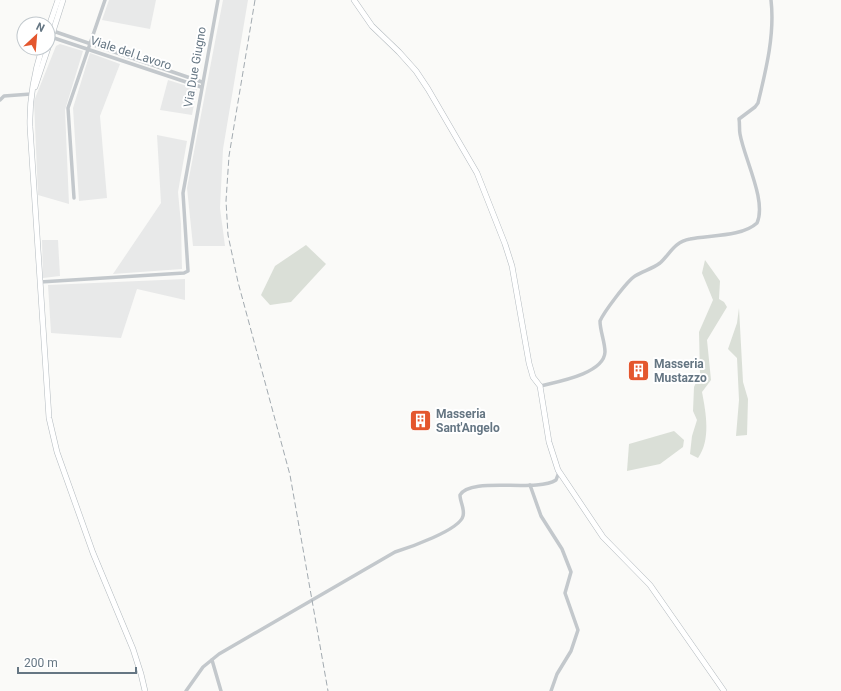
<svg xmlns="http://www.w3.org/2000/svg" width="841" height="691" viewBox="0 0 841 691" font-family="Roboto,sans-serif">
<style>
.built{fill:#e8e9e9}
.green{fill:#dadfd7}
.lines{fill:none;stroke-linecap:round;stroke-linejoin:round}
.secondary-casing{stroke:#b3babf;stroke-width:6}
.street{stroke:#c3c8cc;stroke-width:3.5}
.secondary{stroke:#fff;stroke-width:5}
.rail{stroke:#a2aab0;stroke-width:1;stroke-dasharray:6 3;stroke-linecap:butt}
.labels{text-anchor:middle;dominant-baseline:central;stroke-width:4;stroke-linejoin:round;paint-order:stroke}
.street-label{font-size:12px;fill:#657683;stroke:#fff}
.poi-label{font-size:12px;font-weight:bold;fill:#657683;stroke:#fff;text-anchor:start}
</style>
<rect width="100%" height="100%" fill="#fafaf8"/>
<g class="built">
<polygon points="109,0 156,0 150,29 102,20"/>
<polygon points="223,0 248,0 223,149 220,208 225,246 193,246 187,188"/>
<polygon points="60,44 83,51 65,110 69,204 38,195 34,101 56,46"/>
<polygon points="90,53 120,64 100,116 107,198 79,201 73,108"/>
<polygon points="168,80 197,89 192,115 160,110"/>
<polygon points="157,135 187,141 178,192 181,224 182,269 113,274 161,203"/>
<polygon points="42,240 58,240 60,276 43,278"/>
<polygon points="185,279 185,300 137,289 121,338 51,333 48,285"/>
</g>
<g class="green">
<polygon points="306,245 326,264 291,302 270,305 261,295 275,266"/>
<path d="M705 260 720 281 719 299 724 302 727 307 707 340 711 380 702 392C706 413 711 440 698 458L690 454 692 436 697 420 693 411 694 387 700 374 699 332 713 300 702 273Z"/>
<polygon points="739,308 743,382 748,399 747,435 736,436 739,400 737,358 728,349 737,323"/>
<polygon points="674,431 684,440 683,447 660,464 627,471 629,444"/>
</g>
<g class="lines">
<defs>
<g id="secondary">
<polyline points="354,0 372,26 399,52 416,71 428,89 477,173 505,244 512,266 529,363 533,377 540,386 549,442 558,470 603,537 650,585 724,691"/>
<polyline points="48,29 58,0"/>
<polyline points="48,47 63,0"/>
<path d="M42 48C34 74 29 99 30 127L49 418 57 452 93 553 133 649 141 674 145 691"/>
<polyline points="35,87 48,48"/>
</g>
</defs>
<use href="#secondary" class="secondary-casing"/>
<g class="street">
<polyline points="56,32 202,82"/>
<polyline points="54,38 201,87"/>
<polyline points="0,100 4,96 31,94"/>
<polyline points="74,198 68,108 105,0"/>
<polyline points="40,282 184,273 188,271 183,193 218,0"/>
<path d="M540 386C556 382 604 374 605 352 605 342 600 331 600 321 604 312 627 281 635 276 643 271 652 269 660 263 670 254 674 242 690 239 709 235 742 237 757 223 767 201 744 158 740 134 739 129 740 124 739 119L755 107 758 103C766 70 775 34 771 0"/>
<polyline points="530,485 541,516 562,549 571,572 565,593 578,630 571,651 557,674 551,691"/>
<polyline points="212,660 221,691"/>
<path d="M186 691 203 667 219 654 395 552C408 548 460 530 463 516 465 509 460 502 460 495 470 476 536 493 556 480L559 472"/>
</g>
<use href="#secondary" class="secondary"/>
<polyline class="rail" points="255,0 229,156 226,201 228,235 238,282 290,475 328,691"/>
</g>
<defs>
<symbol id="building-square" viewBox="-11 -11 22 22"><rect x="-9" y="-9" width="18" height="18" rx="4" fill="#e4572e" stroke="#fff"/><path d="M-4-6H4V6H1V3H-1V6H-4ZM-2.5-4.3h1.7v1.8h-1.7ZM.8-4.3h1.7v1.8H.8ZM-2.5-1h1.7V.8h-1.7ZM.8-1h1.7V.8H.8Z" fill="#fff"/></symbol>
</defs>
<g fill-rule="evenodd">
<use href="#building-square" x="626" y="358" width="25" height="25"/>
<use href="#building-square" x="408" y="408" width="25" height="25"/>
</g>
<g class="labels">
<g class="street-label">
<text transform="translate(131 53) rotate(18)">Viale del Lavoro</text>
<text transform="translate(195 67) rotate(-80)">Via Due Giugno</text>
</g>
<g class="poi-label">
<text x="654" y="364">Masseria<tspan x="654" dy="14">Mustazzo</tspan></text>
<text x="436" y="414">Masseria<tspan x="436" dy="14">Sant'Angelo</tspan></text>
</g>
</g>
<g transform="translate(36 36) rotate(26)"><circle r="19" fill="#ffffff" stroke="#c1c8cd"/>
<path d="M0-3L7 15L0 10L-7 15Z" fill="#e4572e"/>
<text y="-6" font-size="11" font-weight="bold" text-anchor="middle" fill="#657683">N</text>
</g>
<path d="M18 667v6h118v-6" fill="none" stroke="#657683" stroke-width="2"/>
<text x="24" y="667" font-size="12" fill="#657683" stroke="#ffffff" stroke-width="3" paint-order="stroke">200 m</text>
</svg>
